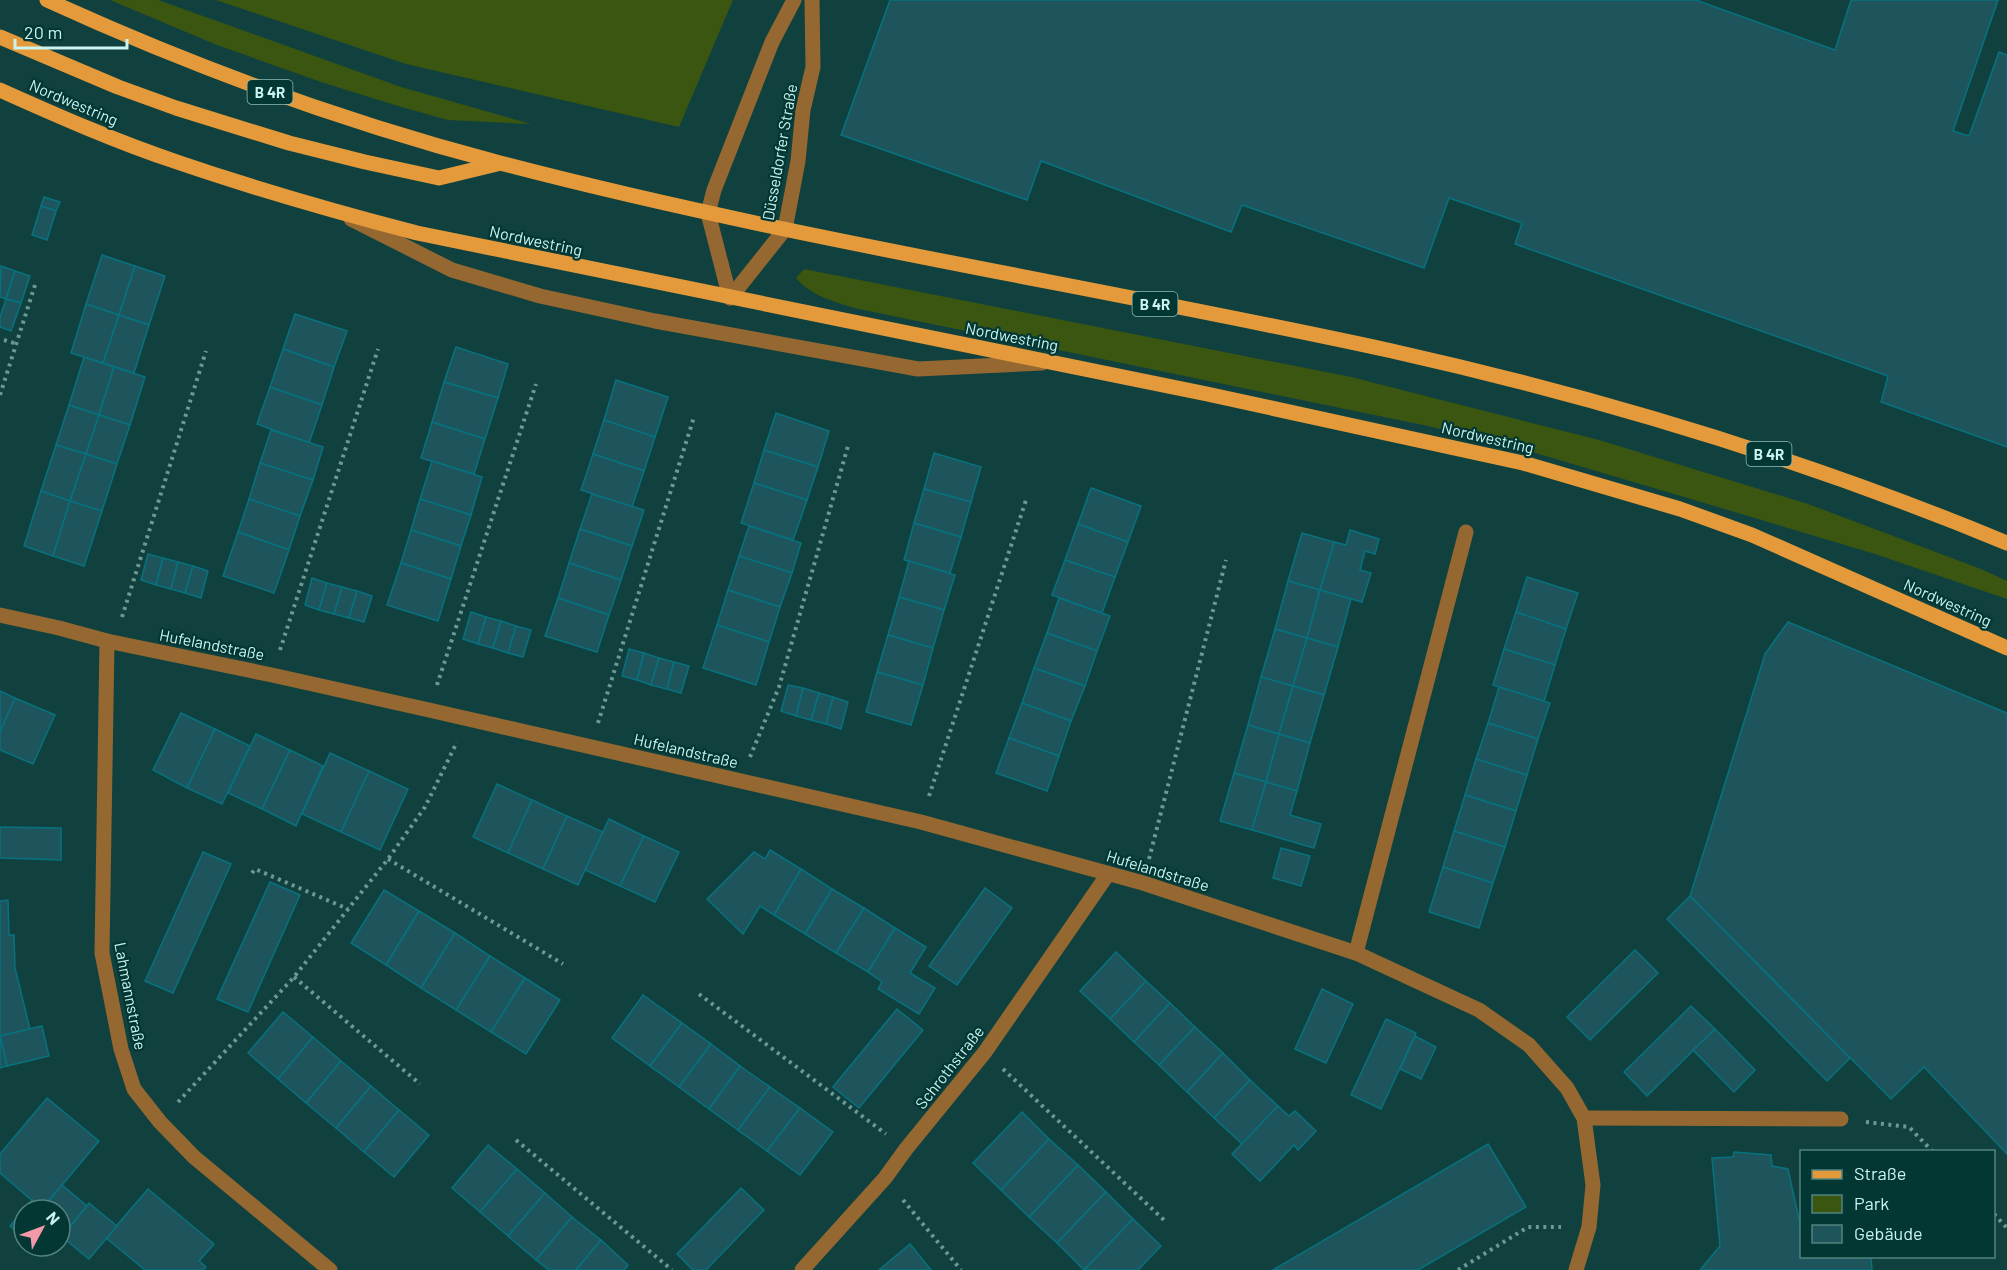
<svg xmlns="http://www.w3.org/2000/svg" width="2007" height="1270" viewBox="0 0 2007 1270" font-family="Barlow,sans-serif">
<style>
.green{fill:#3b5611}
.building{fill:#1e555d;stroke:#07727f;stroke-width:1.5}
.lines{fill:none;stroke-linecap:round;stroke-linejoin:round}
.path{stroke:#6c9995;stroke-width:4;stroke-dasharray:3 4.5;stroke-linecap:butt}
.minor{stroke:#966831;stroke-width:15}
.major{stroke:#e49a3a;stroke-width:15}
.labels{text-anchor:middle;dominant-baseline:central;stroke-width:4.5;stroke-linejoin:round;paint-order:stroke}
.shield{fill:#023734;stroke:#8fbbb8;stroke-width:1.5}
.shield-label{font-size:15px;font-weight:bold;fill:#cbf4f0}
.street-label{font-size:16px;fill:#cbf4f0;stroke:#023734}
</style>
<rect width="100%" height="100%" fill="#10413e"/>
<g class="green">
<polygon points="110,0 158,0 401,87 531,124 448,120 398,106 324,83 217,45"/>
<polygon points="216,0 733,0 679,127 406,64"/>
<path d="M804 269 1351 377 1599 440 1808 504 1981 569 2007 581V599L1875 554 1691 499 1532 452 1428 426 854 308C833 301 811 296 796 278Z"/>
</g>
<g class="building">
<polygon points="890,0 1696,0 1835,50 1851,0 1998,0 1953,131 1969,136 1999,52 2007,55 2007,447 1881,402 1888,376 1515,244 1522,223 1449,198 1424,268 1242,205 1231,232 1041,161 1027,200 841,135"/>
<polygon points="44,197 60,202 56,211 41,206"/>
<polygon points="41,206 56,211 47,240 32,235"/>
<polygon points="102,255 135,266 119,315 86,304"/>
<polygon points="1,266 15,271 6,299 0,297"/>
<polygon points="135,266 165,276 149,325 119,315"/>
<polygon points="15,271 30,276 21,303 6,299"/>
<polygon points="6,299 21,303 11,331 0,327 0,317"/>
<polygon points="86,304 119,315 103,363 71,353"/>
<polygon points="295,314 347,331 334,367 283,349"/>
<polygon points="119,315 149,325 134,373 103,363"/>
<polygon points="456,347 508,364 498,398 444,382"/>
<polygon points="283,349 334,367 322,405 270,387"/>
<polygon points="84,357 114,367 99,415 69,405"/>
<polygon points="114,367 145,377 130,425 99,415"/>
<polygon points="616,380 668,397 655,437 604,420"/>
<polygon points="444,382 498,398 485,439 432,422"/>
<polygon points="270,387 322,405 309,443 257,424"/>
<polygon points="69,405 99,415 86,454 56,445"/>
<polygon points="776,413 829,431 818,467 764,450"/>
<polygon points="99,415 130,425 117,464 86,454"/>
<polygon points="604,420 655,437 644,471 593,454"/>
<polygon points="432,422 485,439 474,474 421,458"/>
<polygon points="271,430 323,447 313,480 260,463"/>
<polygon points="56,445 86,454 70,501 41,491"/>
<polygon points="764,450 818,467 807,500 754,483"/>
<polygon points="934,453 981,467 971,502 924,489"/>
<polygon points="86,454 117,464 102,511 70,501"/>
<polygon points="593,454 644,471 632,507 581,490"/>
<polygon points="432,461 482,477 471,515 420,499"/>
<polygon points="260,463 313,480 300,516 249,499"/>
<polygon points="754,483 807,500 793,540 741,523"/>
<polygon points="1091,488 1141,506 1128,542 1078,524"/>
<polygon points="924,489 971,502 961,537 914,523"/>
<polygon points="41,491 70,501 53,556 24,546"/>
<polygon points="592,494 644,510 632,546 580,529"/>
<polygon points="249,499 300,516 289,550 238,532"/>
<polygon points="420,499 471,515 461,546 411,530"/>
<polygon points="70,501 102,511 84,566 53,556"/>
<polygon points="914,523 961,537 950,573 904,560"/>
<polygon points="1078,524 1128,542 1115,577 1065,560"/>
<polygon points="749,526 801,543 792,573 739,556"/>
<polygon points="580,529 632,546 621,580 569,563"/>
<polygon points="411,530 461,546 451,579 401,563"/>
<polygon points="1350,530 1379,539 1375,554 1365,551 1360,570 1371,573 1362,602 1320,590 1334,542 1346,545"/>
<polygon points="238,532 289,550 274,593 223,576"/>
<polygon points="1302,533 1334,542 1320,590 1288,581"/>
<polygon points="148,554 163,558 156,585 141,580"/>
<polygon points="739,556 792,573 780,607 728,590"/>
<polygon points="163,558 178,562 171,589 156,585"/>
<polygon points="1065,560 1115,577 1102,613 1052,595"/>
<polygon points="909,561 955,575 944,610 899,597"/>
<polygon points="178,562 193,566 185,593 171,589"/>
<polygon points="401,563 451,579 438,621 387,605"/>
<polygon points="569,563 621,580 609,615 558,598"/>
<polygon points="193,566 208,571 201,598 185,593"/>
<polygon points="1527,577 1578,593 1566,629 1516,612"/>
<polygon points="312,578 327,583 319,610 305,605"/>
<polygon points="1288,581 1320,590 1307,638 1275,629"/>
<polygon points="327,583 342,587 334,614 319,610"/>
<polygon points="342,587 357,591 349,618 334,614"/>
<polygon points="728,590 780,607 769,642 717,625"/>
<polygon points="1320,590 1351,599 1338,647 1307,638"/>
<polygon points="357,591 372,596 364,622 349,618"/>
<polygon points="899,597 944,610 933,648 888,635"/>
<polygon points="558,598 609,615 597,652 545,636"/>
<polygon points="1059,598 1110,616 1097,651 1047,633"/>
<polygon points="471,612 486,617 478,644 463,639"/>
<polygon points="1516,612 1566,629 1555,665 1504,649"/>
<polygon points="486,617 501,621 493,648 478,644"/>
<polygon points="501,621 516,626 508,653 493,648"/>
<polygon points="1788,622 2007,713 2007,1154 1924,1067 1891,1099 1690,896 1765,654"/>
<polygon points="717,625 769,642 756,685 703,668"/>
<polygon points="516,626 531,630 523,657 508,653"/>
<polygon points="1275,629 1307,638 1293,686 1261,677"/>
<polygon points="1047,633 1097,651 1085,686 1034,668"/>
<polygon points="888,635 933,648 923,685 877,672"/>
<polygon points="1307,638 1338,647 1324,695 1293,686"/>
<polygon points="629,649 644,653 637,680 622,676"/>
<polygon points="1504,649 1555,665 1544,701 1493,685"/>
<polygon points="644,653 659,658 651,685 637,680"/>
<polygon points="659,658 674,662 667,689 651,685"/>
<polygon points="674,662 689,666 681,693 667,689"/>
<polygon points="1034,668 1085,686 1071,721 1022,703"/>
<polygon points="877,672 923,685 911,725 866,712"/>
<polygon points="1261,677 1293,686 1279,734 1248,725"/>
<polygon points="788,685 803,688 796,716 781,711"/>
<polygon points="1293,686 1324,695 1310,743 1279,734"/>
<polygon points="1499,687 1550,703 1538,739 1488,723"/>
<polygon points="803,688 819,693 811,720 796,716"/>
<polygon points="0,691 15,698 0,732"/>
<polygon points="819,693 833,697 826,724 811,720"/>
<polygon points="833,697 848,702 841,729 826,724"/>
<polygon points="15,698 55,715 33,764 0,750 0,732"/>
<polygon points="1022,703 1071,721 1059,756 1009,738"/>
<polygon points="181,713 215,729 187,788 153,770"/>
<polygon points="1488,723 1538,739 1527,775 1476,759"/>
<polygon points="1248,725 1279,734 1266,782 1234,773"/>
<polygon points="215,729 250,746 222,804 187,788"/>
<polygon points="256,734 290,750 262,809 228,793"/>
<polygon points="1279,734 1310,743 1297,791 1266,782"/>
<polygon points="1009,738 1059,756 1047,791 996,773"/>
<polygon points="290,750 323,766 296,826 262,809"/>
<polygon points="330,753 369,771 341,832 302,814"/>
<polygon points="1476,759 1527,775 1516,811 1465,795"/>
<polygon points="369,771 408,789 380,850 341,832"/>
<polygon points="1234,773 1266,782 1252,830 1220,821"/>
<polygon points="1266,782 1297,791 1290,815 1321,824 1314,848 1252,830"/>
<polygon points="497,784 532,800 508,853 473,837"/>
<polygon points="1465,795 1516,811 1505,847 1454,831"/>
<polygon points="532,800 567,816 543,869 508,853"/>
<polygon points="567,816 603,832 578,885 543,869"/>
<polygon points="609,819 644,836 620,886 585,870"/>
<polygon points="0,827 61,828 61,860 0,858"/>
<polygon points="1454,831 1505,847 1493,883 1443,867"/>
<polygon points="644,836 679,852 655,902 620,886"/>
<polygon points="1281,848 1310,856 1301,886 1273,878"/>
<polygon points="770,850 801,869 774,915 760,906 743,934 707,899 754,852 765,859"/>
<polygon points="203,852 231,864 173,993 145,981"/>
<polygon points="1443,867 1493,883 1479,928 1429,912"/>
<polygon points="801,869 832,889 805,934 774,915"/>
<polygon points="270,882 300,895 248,1012 217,999"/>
<polygon points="985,888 1012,908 957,985 929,966"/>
<polygon points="832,889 864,908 836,953 805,934"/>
<polygon points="384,890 419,911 386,965 351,943"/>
<polygon points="1690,896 1850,1058 1827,1081 1667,919"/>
<polygon points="8,900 9,935 14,935 15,968 30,1029 0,1036 0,901"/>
<polygon points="864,908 895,928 868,972 836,953"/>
<polygon points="419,911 455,933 421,988 386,965"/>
<polygon points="895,928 926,947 910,973 935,988 919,1014 878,989 882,982 868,972"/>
<polygon points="455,933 490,956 456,1010 421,988"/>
<polygon points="1635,950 1658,973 1590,1040 1567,1017"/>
<polygon points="1116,952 1146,981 1110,1019 1080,991"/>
<polygon points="490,956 525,978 491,1032 456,1010"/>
<polygon points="525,978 560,1000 526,1054 491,1032"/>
<polygon points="1146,981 1170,1003 1134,1042 1110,1019"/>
<polygon points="1322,989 1353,1004 1326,1063 1295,1049"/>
<polygon points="643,995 682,1023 650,1066 612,1038"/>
<polygon points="1170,1003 1195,1027 1159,1065 1134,1042"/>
<polygon points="1691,1006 1715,1029 1647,1096 1624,1072"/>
<polygon points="897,1009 923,1030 859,1108 833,1087"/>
<polygon points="283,1012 313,1037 278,1079 248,1053"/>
<polygon points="1386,1019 1416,1033 1381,1109 1351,1095"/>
<polygon points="682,1023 711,1044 679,1087 650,1066"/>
<polygon points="42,1026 49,1056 7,1066 0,1036"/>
<polygon points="1195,1027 1223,1053 1187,1092 1159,1065"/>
<polygon points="1715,1029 1755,1070 1734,1092 1693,1050"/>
<polygon points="0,1036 7,1066 0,1068"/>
<polygon points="1415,1036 1436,1047 1421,1079 1400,1069"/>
<polygon points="313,1037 341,1061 306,1103 278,1079"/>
<polygon points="711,1044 740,1066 709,1109 679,1087"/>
<polygon points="1223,1053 1250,1080 1214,1118 1187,1092"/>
<polygon points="341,1061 371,1086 336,1128 306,1103"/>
<polygon points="740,1066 770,1087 738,1130 709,1109"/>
<polygon points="1250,1080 1278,1106 1242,1144 1214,1118"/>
<polygon points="371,1086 399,1110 364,1152 336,1128"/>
<polygon points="770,1087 800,1108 767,1151 738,1130"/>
<polygon points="47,1098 99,1141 42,1209 0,1173 0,1154"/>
<polygon points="1278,1106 1289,1116 1295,1111 1316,1131 1298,1150 1294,1145 1260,1181 1232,1154"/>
<polygon points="800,1108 833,1132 800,1175 767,1151"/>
<polygon points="399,1110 429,1135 394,1177 364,1152"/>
<polygon points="1022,1112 1049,1139 1001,1190 973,1163"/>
<polygon points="1049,1139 1078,1165 1029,1217 1001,1190"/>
<polygon points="1488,1144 1526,1207 1418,1270 1273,1270"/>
<polygon points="488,1145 517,1169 480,1212 452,1188"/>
<polygon points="1734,1152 1771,1155 1772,1166 1788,1169 1802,1233 1802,1256 1871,1256 1872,1270 1700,1270 1720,1246 1712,1158 1733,1157"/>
<polygon points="1078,1165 1106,1192 1057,1243 1029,1217"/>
<polygon points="517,1169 545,1193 508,1236 480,1212"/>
<polygon points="62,1185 87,1206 60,1239 60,1210 24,1210 24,1238 10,1226 32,1200 42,1209"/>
<polygon points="741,1188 764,1210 706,1270 693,1270 677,1254"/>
<polygon points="148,1189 214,1244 199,1261 206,1267 203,1270 145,1270 106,1238"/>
<polygon points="1106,1192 1133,1219 1084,1270 1057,1243"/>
<polygon points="545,1193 572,1217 536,1260 508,1236"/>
<polygon points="89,1203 117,1226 89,1259 62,1237"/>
<polygon points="572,1217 601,1240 576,1270 549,1270 536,1260"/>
<polygon points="1133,1219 1161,1246 1138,1270 1084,1270"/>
<polygon points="601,1240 628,1265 624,1270 576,1270"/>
<polygon points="910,1244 931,1270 879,1270"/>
<polygon points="34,1246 54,1246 46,1256"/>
</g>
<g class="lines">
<g class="path">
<polyline points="4,340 17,344"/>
<polyline points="0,395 35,285"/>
<polyline points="122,617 206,351"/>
<polyline points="280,650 378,349"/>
<polyline points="437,685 536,384"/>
<polyline points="598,723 694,417"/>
<polyline points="750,757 779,687 848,446"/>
<polyline points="929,796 1027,497"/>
<polyline points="388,859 563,964"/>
<polyline points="1149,859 1226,560"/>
<polyline points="252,873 255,869 348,909"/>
<polyline points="294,977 420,1084"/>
<polyline points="699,994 886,1134"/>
<polyline points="1003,1069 1164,1220"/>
<polyline points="178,1102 294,977 388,859 425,807 457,742"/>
<polyline points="1866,1122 1909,1127 1933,1152"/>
<polyline points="516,1140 672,1270"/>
<polyline points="903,1200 961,1270"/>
<polyline points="1994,1214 2007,1228"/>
<polyline points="1458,1270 1528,1227 1561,1227"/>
</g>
<g class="minor">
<polyline points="351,219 452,270 540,296 655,321 918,369 1042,363"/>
<polyline points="730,298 785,229 798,161 803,110 813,67 812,0"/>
<polyline points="730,298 708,213 714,190 772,42 794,0"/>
<polyline points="0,615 59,628 107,641 272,675 429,710 921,822 1143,883 1356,953 1479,1010 1529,1045 1567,1088 1584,1118 1593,1185 1589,1227 1576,1270"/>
<polyline points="107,641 102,953 121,1049 134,1089 160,1122 194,1157 330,1270"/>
<polyline points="1356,953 1466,532"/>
<polyline points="1584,1118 1841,1119"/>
<polyline points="802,1270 885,1178 906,1149 985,1052 1108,874"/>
</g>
<g class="major">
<path d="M47 0C193 67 345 122 500 163 794 240 1095 286 1392 351 1602 398 1809 461 2007 543"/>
<polyline points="0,37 118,87 176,108 289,143 365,162 439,178 497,164"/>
<path d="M0 90C58 116 117 142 177 162 256 189 336 212 417 233L1207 394 1523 463 1680 509 1752 535 2007 648"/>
</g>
</g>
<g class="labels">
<g class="shield">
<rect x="247.5" y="80" width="45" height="24" rx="4.5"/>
<rect x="1132.5" y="292" width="45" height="24" rx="4.5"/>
<rect x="1746.5" y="442" width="45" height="24" rx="4.5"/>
</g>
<g class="shield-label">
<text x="270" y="92">B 4R</text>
<text x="1155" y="304">B 4R</text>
<text x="1769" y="454">B 4R</text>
</g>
<g class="street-label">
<text transform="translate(74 102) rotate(23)">Nordwestring</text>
<text transform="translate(779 152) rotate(-80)">Düsseldorfer Straße</text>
<text transform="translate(536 240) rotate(12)">Nordwestring</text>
<text transform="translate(1012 336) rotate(11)">Nordwestring</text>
<text transform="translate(1488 437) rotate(13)">Nordwestring</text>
<text transform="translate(1948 602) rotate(24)">Nordwestring</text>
<text transform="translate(212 644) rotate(11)">Hufelandstraße</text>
<text transform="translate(686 750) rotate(13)">Hufelandstraße</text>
<text transform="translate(1158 870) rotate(17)">Hufelandstraße</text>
<text transform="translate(131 996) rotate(79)">Lahmannstraße</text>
<text transform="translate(949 1067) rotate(-52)">Schrothstraße</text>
</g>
</g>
<rect x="1800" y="1150" width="195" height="108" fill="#023734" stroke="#52837f" stroke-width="1.5"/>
<rect x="1812" y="1170" width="30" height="9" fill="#e49a3a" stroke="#52837f" stroke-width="1.5"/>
<text x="1854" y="1180" font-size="18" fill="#cbf4f0">Straße</text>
<rect x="1812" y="1195" width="30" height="18" fill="#3b5611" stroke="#52837f" stroke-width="1.5"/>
<text x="1854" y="1210" font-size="18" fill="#cbf4f0">Park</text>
<rect x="1812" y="1225" width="30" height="18" fill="#1e555d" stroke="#52837f" stroke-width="1.5"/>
<text x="1854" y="1240" font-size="18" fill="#cbf4f0">Gebäude</text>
<g transform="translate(42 1228) rotate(49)"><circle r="28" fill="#023734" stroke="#52837f" stroke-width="1.5"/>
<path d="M0-4.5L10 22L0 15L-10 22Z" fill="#f39aa9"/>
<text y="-9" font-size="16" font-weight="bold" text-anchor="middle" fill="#cbf4f0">N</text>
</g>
<path d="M15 39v9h112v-9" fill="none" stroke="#cbf4f0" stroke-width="3"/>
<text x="24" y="39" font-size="18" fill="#cbf4f0" stroke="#023734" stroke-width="4.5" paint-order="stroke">20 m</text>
</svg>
